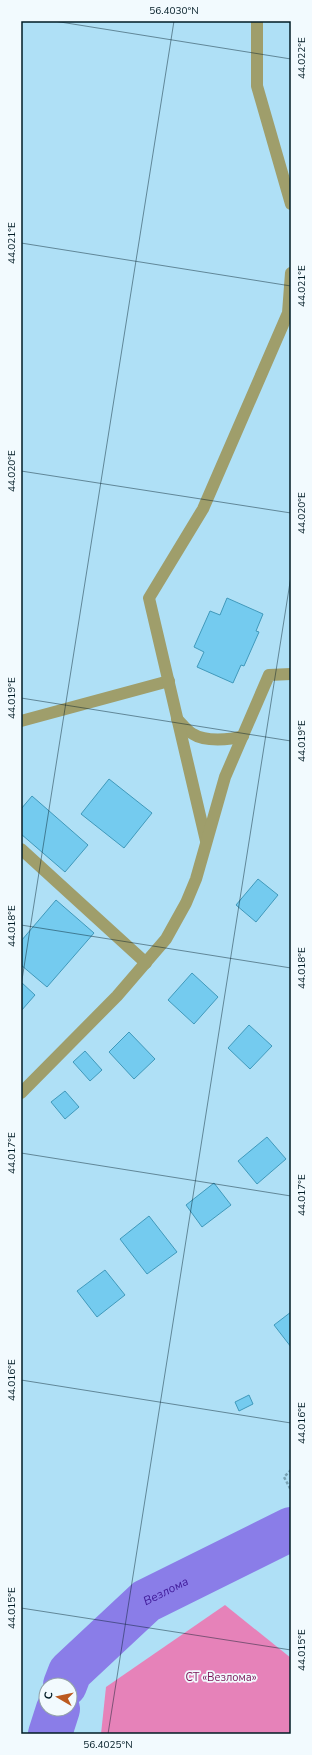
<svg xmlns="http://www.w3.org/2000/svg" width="312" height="1755" viewBox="0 0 312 1755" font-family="'Nunito Sans',sans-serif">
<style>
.green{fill:#e682b9}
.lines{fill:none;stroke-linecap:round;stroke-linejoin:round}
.river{stroke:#8a7de8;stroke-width:44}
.building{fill:#74cbef;stroke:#4099bb}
.path{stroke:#79a3b5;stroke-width:2.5;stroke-dasharray:3 2;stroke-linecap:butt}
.minor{stroke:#9f9e6b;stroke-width:12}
.ticks{fill:none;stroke:#001b25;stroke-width:1;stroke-opacity:0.45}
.labels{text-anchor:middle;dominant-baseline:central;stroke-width:3.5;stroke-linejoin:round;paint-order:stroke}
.park-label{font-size:11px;fill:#791355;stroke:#f2fafe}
.water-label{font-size:12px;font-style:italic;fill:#401a99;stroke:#f2fafe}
.neatline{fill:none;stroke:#001b25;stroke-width:1.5}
.ticks-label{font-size:10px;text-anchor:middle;fill:#001b25}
</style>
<rect width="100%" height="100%" fill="#afe0f6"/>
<polygon class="green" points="225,1605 291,1658 291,1734 101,1734 106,1687"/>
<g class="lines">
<g class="river">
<path id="s1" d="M65 1685 70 1672 146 1601 291 1529"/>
<polyline points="50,1734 58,1709"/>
</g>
</g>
<g class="building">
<polygon points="227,598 263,614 256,631 259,632 244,666 241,665 233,683 197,667 204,652 194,647 210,611 220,615"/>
<polygon points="109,779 152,813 124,848 81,814"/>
<polygon points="32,796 88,845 65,872 21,834 21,809"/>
<polygon points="258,879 278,895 256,922 236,905"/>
<polygon points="56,900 94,933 47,987 21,965 21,941"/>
<polygon points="192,973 218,997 194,1024 168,1000"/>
<polygon points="21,982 35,995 21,1011"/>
<polygon points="249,1025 272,1046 250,1069 228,1048"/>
<polygon points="129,1032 155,1059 134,1079 109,1052"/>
<polygon points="85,1051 102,1070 90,1081 73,1062"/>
<polygon points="65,1091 79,1107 65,1119 51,1102"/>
<polygon points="267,1137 286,1159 257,1184 238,1161"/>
<polygon points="214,1183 231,1205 202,1227 186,1205"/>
<polygon points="149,1216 177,1252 147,1274 120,1239"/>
<polygon points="105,1270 125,1295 97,1317 77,1291"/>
<polygon points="291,1312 291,1347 274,1325"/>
<polygon points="249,1395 253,1404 239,1411 235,1402"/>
</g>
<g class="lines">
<polyline class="path" points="291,1470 284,1477 291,1490"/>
<g class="minor">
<polyline points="257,21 257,86 291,204"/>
<path d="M177 719C182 724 187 731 193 734 205 742 230 740 243 736"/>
<polyline points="21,721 169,681"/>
<polyline points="206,841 149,598 203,509 288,313 291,273"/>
<polyline points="21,849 146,963"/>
<polyline points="21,1093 117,996 166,939 186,903 196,879 225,777 269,675 291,674"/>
</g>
</g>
<path class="ticks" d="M54 21 291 59M21 243 291 286M21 471 291 513M21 698 291 741M21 925 291 968M21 986 174 21M21 1153 291 1196M21 1380 291 1423M21 1608 291 1650M108 1734 291 576"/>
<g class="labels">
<g class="park-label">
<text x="221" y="1677">СТ «Везлома»</text>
</g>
<g class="water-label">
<text stroke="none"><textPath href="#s1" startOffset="140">Везлома</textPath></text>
</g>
</g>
<rect width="312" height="1755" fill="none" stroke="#f2fafe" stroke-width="44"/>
<g transform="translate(58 1697) rotate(279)"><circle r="19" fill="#f2fafe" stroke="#91a1a7"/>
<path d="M0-3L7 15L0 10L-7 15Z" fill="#bc5a20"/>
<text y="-6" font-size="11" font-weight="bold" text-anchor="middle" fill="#001b25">С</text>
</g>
<rect x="22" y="22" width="268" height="1711" class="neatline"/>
<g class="ticks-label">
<text x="174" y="14">56.4030°N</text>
<text transform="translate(301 58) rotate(-90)" y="4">44.022°E</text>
<text transform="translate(11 243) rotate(-90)" y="4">44.021°E</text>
<text transform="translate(301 286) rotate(-90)" y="4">44.021°E</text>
<text transform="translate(11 471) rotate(-90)" y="4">44.020°E</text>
<text transform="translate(301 513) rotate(-90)" y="4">44.020°E</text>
<text transform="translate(11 698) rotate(-90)" y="4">44.019°E</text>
<text transform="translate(301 741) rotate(-90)" y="4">44.019°E</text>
<text transform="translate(11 926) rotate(-90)" y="4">44.018°E</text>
<text transform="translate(301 968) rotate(-90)" y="4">44.018°E</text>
<text transform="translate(11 1153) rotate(-90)" y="4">44.017°E</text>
<text transform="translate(301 1195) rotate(-90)" y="4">44.017°E</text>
<text transform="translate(11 1380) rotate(-90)" y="4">44.016°E</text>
<text transform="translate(301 1423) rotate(-90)" y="4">44.016°E</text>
<text transform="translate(11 1608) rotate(-90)" y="4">44.015°E</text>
<text transform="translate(301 1650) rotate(-90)" y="4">44.015°E</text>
<text x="108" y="1748">56.4025°N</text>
</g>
</svg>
